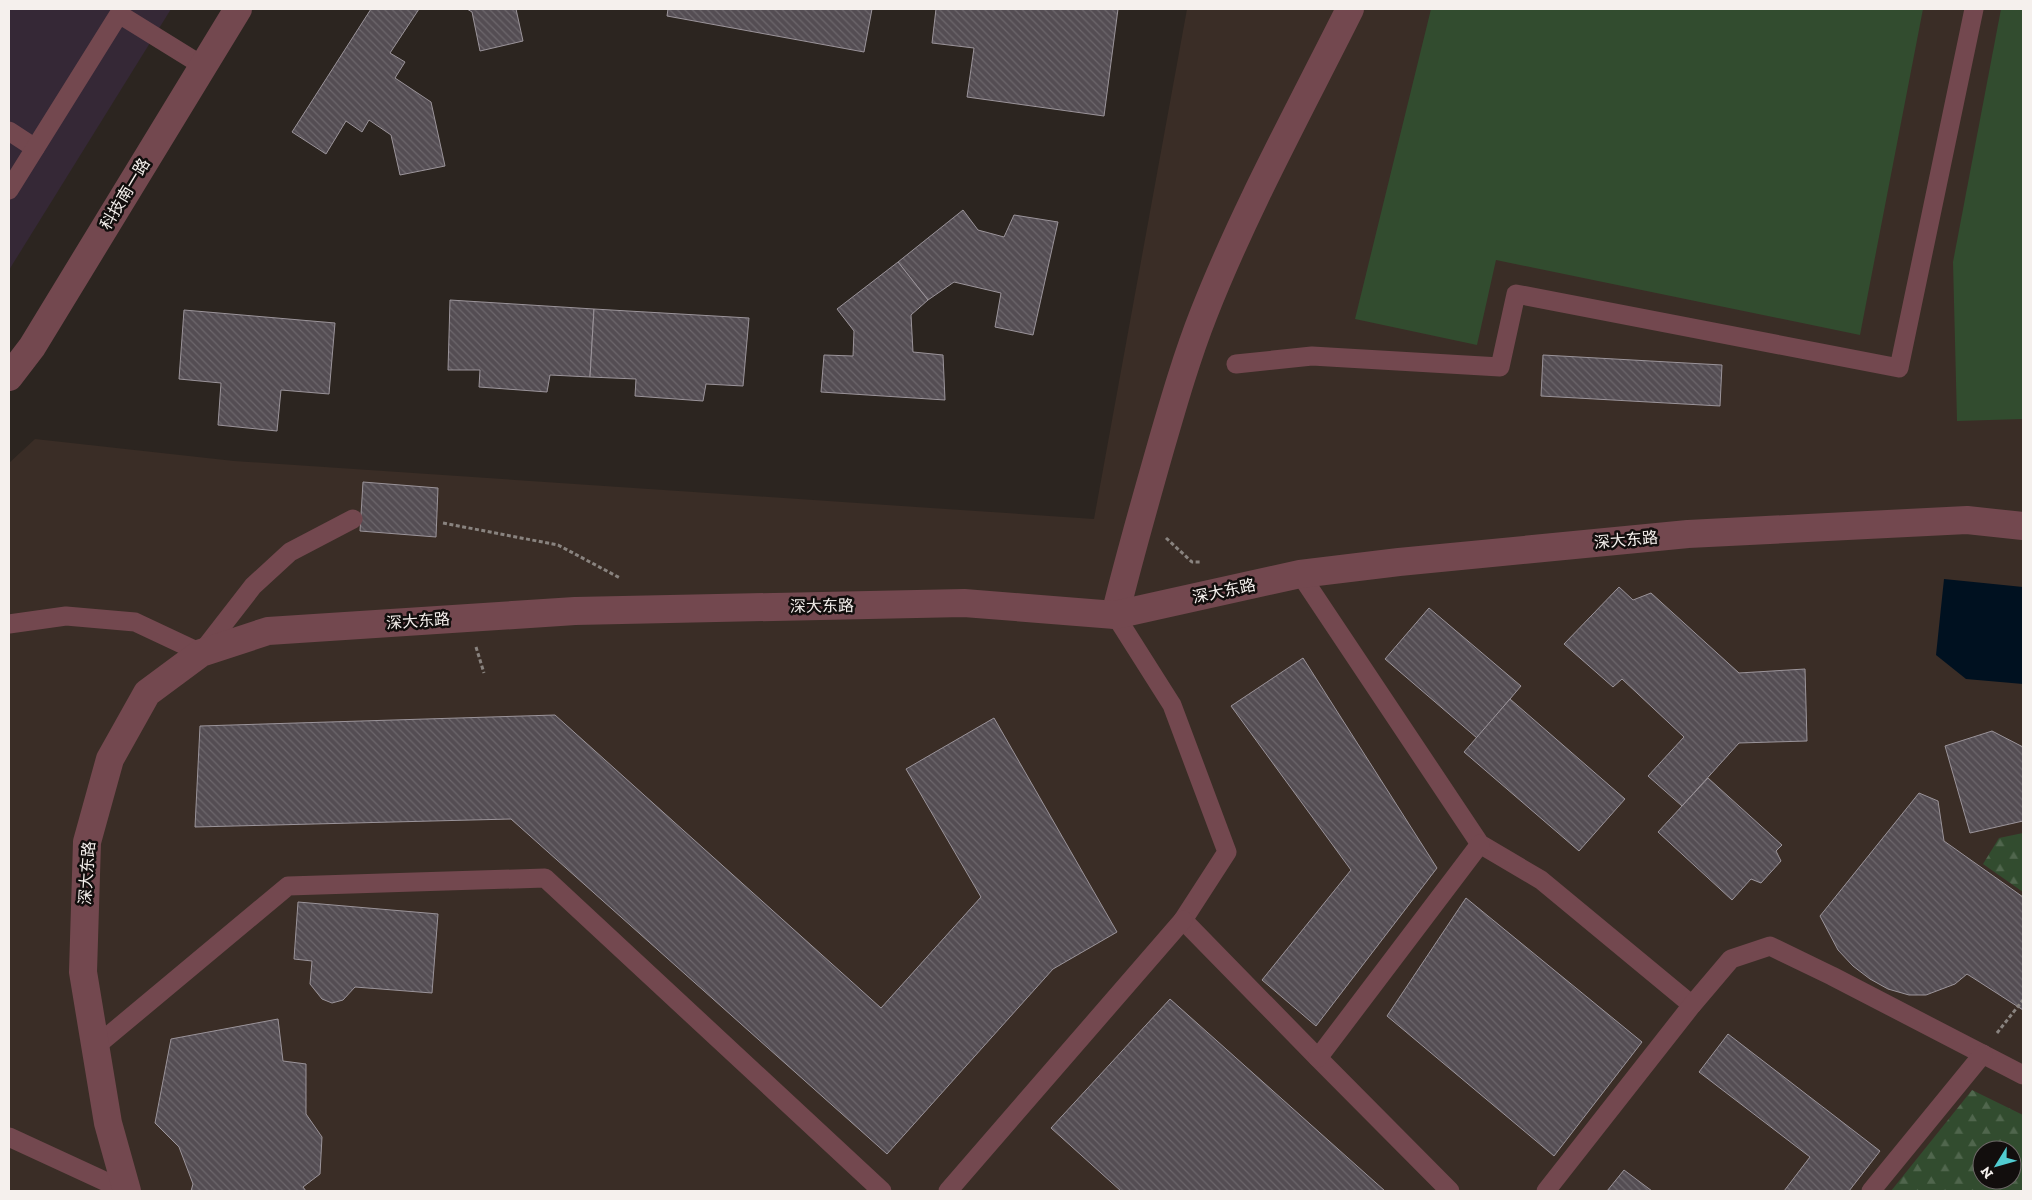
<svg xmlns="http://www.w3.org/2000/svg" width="2032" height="1200" viewBox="0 0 2032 1200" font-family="'Zilla Slab','Noto Sans SC',serif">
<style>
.commercial{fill:#352836}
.built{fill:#3a2d26;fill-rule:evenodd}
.forest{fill:url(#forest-firs);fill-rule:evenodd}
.park{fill:#324c2f}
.water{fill:#001120}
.building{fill:url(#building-back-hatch);stroke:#9b949a}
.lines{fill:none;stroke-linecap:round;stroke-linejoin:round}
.path{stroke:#89837f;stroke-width:3;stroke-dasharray:4 2.5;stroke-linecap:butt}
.service{stroke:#73484f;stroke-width:19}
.minor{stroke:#73484f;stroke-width:28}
.tertiary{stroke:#73484f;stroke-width:28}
.labels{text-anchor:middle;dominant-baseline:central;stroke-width:5;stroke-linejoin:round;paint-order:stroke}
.street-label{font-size:16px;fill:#f5f0ed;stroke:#120e0d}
</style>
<defs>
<pattern id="forest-firs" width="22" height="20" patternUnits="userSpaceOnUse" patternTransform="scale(1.25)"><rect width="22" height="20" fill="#324c2f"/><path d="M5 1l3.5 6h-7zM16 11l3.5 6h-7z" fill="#50664d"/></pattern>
<pattern id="building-back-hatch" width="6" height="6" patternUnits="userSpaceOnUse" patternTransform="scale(1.25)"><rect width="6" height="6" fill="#544d53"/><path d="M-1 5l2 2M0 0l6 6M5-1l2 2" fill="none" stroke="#6d676c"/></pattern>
</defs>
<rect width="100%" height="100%" fill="#2c2520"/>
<polygon class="commercial" points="9,9 171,9 9,270"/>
<path class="built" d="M1187 9H2023V1191H9V463L35 439 234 461 1094 519ZM1982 1150H2012V1180H1982Z"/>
<g class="forest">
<polygon points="2023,833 2023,892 1983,864 1999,838"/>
<path d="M1972 1090 2023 1115V1191H1891ZM1982 1150H2012V1180H1982Z"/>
</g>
<g class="park">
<polygon points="1431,9 1923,9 1860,335 1496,260 1477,345 1355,319"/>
<polygon points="2001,9 2023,9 2023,419 1957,421 1953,262"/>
</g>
<polygon class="water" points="1944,579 2023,587 2023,684 1966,679 1936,655"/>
<g class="building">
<polygon points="371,9 419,9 390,53 405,62 395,78 431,102 445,166 400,175 391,135 369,120 362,132 346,121 326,154 292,132"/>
<polygon points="467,9 516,9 523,41 480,51 472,12"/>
<polygon points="668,9 872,9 864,52 667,16"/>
<polygon points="936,9 1118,9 1104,116 967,97 974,48 932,43"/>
<polygon points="963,210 978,230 1004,237 1014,215 1058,222 1033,335 995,327 1001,293 954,282 928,300 898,262"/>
<polygon points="898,262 928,300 911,315 913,352 943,355 945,400 821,392 824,355 853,356 854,331 837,309"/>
<polygon points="450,300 594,309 590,377 550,375 547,392 479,387 480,370 448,370"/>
<polygon points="594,309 749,318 743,386 706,384 703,401 635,396 636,379 590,377"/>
<polygon points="184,310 335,323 329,394 281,390 277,431 218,425 221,383 179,379"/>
<polygon points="1543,355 1722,365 1720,406 1541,396"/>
<polygon points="363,482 438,488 436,537 360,531"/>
<polygon points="1619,587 1633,600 1651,593 1739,673 1805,669 1807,741 1739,743 1682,806 1648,776 1684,737 1622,679 1613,687 1564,644"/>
<polygon points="1429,608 1521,686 1477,738 1385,659"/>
<polygon points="1303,658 1437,868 1316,1026 1262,980 1351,870 1231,706"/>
<polygon points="1510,699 1625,799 1579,851 1464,752"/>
<polygon points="555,715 881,1008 981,897 906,769 994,718 1117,932 1053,969 887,1154 511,819 195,827 200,726"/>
<polygon points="1992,731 2023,747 2023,821 1970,833 1945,746"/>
<polygon points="1708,778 1782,845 1776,851 1781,861 1761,883 1751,879 1732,900 1658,832"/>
<polygon points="1919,793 1938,801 1944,841 2023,897 2023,1010 1967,974 1955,984 1926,995 1909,995 1888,989 1870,979 1853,966 1838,950 1820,916"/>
<polygon points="1466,898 1642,1042 1554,1156 1387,1016"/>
<polygon points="298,902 438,914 432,993 355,987 343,1000 332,1003 322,999 310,984 312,961 294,959"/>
<polygon points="1170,999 1385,1191 1121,1191 1051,1128"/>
<polygon points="278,1019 283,1061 306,1064 306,1114 322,1137 320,1174 303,1187 306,1191 191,1191 193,1184 179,1147 155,1123 171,1039"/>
<polygon points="1728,1034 1880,1151 1849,1191 1784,1191 1810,1157 1699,1072"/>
<polygon points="1624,1170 1652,1191 1607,1191"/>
</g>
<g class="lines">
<g class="path">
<polyline points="443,523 558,545 620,578"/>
<polyline points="1166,538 1192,562 1201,562"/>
<polyline points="476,647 484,673"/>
<polyline points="1997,1033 2023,1000"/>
</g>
<g class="service">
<polyline points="9,131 35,148"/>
<polyline points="9,190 119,14 203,66"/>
<polyline points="1236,364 1312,356 1500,367 1516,294 1899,368 1974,9"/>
<polyline points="1300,574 1480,844 1541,880 1692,1005"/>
<polyline points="1115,615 1172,705 1227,852 1183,920 1318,1058 1450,1191"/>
<polyline points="9,624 66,616 135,622 201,653 253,586 290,552 353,519"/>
<polyline points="95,1047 288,886 545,878 882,1191"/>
<polyline points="1318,1058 1480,844"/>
<polyline points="9,1137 126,1191"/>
<polyline points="948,1191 1183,920"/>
<polyline points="1546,1191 1692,1005 1731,959 1770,946 1832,976 2023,1075"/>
<polyline points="1871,1191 1983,1054"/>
</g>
<g class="minor">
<path d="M1115 615C1129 558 1145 502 1161 446 1174 401 1187 356 1204 313 1245 209 1300 109 1350 9"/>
<polyline points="127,1191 108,1123 83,972 87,842 110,759 147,693 201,653 268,631 575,611 964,603 1115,615 1300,574 1399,562 1688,534 1967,520 2023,526"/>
</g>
<polyline class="tertiary" points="9,377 32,347 238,9"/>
</g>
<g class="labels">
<g class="street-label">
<text transform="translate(125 194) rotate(-59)">科技南一路</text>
<text transform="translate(1626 540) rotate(-5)">深大东路</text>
<text transform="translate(1224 591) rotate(-12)">深大东路</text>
<text transform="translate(822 606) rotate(-1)">深大东路</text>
<text transform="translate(418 621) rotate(-4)">深大东路</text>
<text transform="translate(87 873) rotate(-86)">深大东路</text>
</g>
</g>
<rect width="2032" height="1200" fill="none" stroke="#f5f0ed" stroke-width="20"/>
<g transform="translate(1997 1165) rotate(233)"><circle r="24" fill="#120e0d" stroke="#6d6867"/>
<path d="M0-4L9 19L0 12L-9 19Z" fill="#51ccd1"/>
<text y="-8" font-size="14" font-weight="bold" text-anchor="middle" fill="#f5f0ed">N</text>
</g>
</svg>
